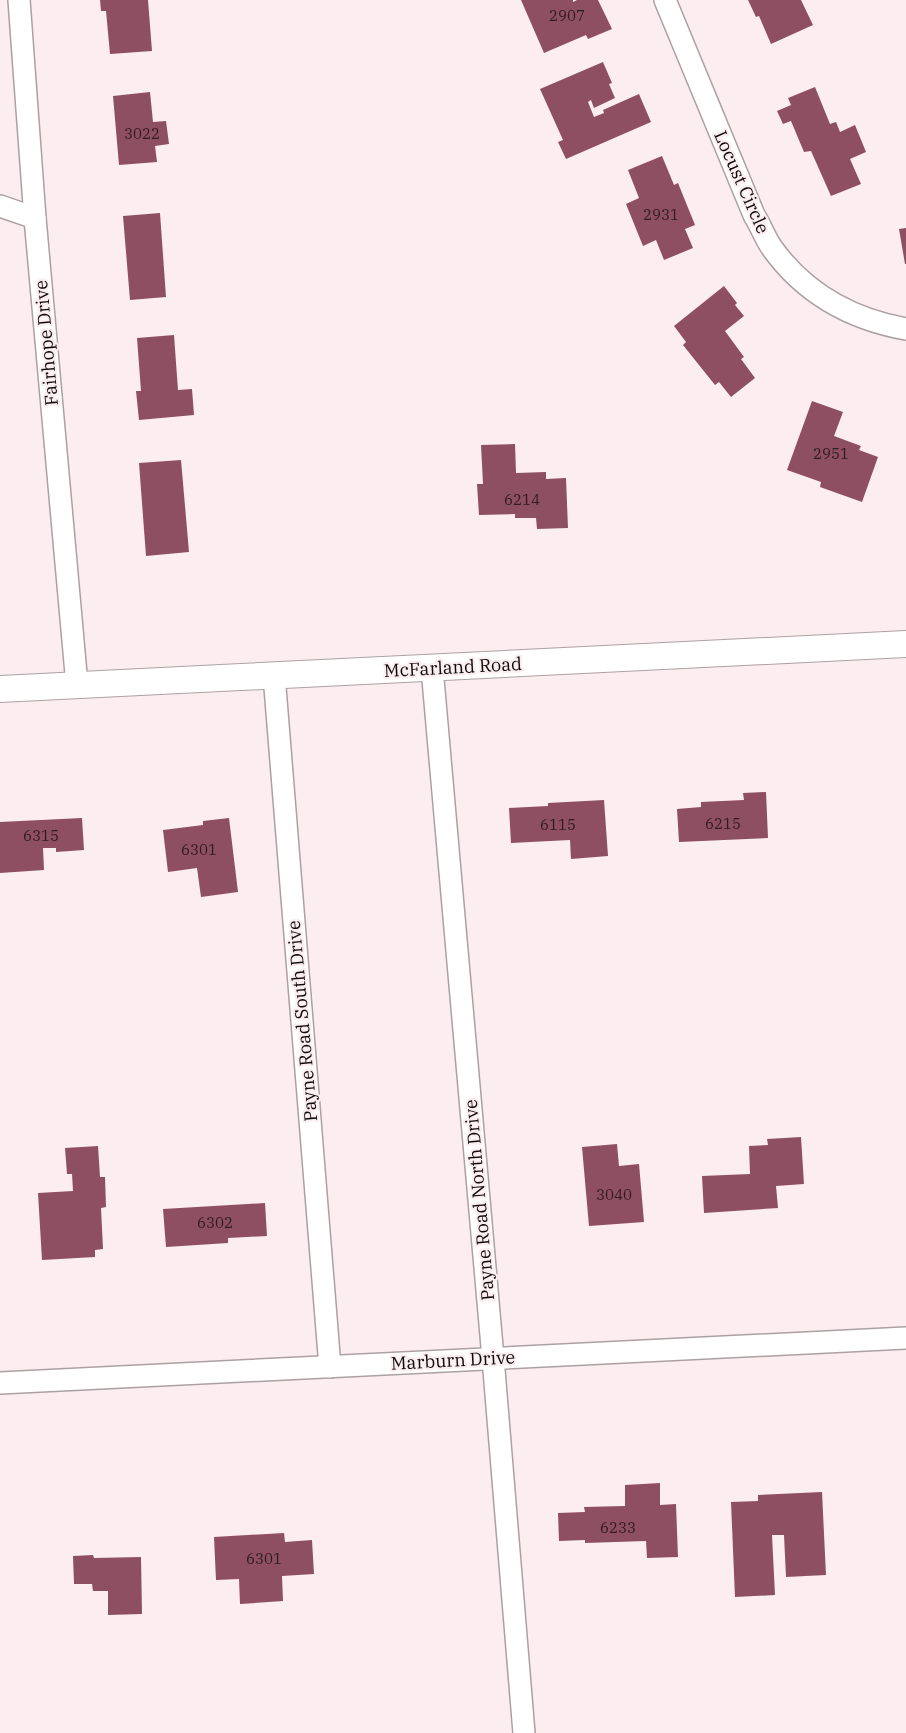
<svg xmlns="http://www.w3.org/2000/svg" width="906" height="1733" viewBox="0 0 906 1733" font-family="'IBM Plex Serif',serif">
<style>
.building{fill:#8f4f63}
.lines{fill:none;stroke-linecap:round;stroke-linejoin:round}
.minor-casing{stroke:#ada0a3;stroke-width:24}
.tertiary-casing{stroke:#ada0a3;stroke-width:28}
.minor{stroke:#fff;stroke-width:21}
.tertiary{stroke:#fff;stroke-width:26}
.labels{text-anchor:middle;dominant-baseline:central;stroke-width:4.5;stroke-linejoin:round;paint-order:stroke}
.number-label{font-size:15px;fill:#2f1c22}
.street-label{font-size:18px;fill:#0f0b0c;stroke:#fbedf0}
</style>
<rect width="100%" height="100%" fill="#fbedf0"/>
<g class="building">
<polygon points="100,0 148,0 152,51 110,54 106,11 101,11"/>
<polygon points="521,0 573,0 573,2 577,0 598,0 612,29 588,39 586,35 544,53"/>
<polygon points="748,0 801,0 813,25 771,44 759,16 756,17"/>
<polygon points="603,62 612,83 609,84 615,98 594,108 591,100 588,102 594,117 604,113 603,110 639,94 651,122 566,159 558,142 563,140 540,89"/>
<polygon points="815,87 830,124 836,122 840,132 855,125 866,152 850,159 861,184 831,196 811,151 804,152 791,121 783,124 777,111 791,105 788,98"/>
<polygon points="150,92 153,122 166,121 169,144 155,146 157,162 119,165 113,96"/>
<polygon points="662,156 674,185 678,183 695,225 685,229 693,248 664,260 656,240 643,246 626,204 639,198 628,170"/>
<polygon points="160,213 166,297 130,300 123,216"/>
<polygon points="906,228 906,264 905,264 899,229"/>
<polygon points="724,286 737,303 735,305 744,316 725,331 744,357 741,359 755,378 731,397 719,382 715,385 683,345 686,342 674,326"/>
<polygon points="174,335 178,390 192,389 194,415 139,420 136,391 141,391 137,338"/>
<polygon points="812,401 843,412 834,436 861,446 859,450 878,457 862,502 820,487 821,482 787,470"/>
<polygon points="515,444 516,473 546,472 546,479 566,478 568,528 537,529 536,518 515,518 515,514 479,515 477,484 483,484 481,445"/>
<polygon points="181,460 189,552 146,556 139,463"/>
<polygon points="766,792 768,838 679,842 677,809 701,807 701,802 744,800 743,793"/>
<polygon points="604,800 608,856 571,859 570,840 511,843 509,808 548,806 548,803"/>
<polygon points="82,818 84,850 56,852 56,848 43,848 44,870 0,873 0,822"/>
<polygon points="229,818 238,892 201,897 197,868 168,872 163,830 203,825 203,821"/>
<polygon points="801,1137 804,1184 776,1186 778,1208 704,1213 702,1176 750,1174 749,1146 768,1145 767,1139"/>
<polygon points="617,1144 619,1166 639,1164 644,1222 589,1226 582,1147"/>
<polygon points="98,1146 100,1177 105,1177 106,1207 101,1208 103,1249 95,1250 95,1257 42,1260 38,1193 73,1191 72,1174 67,1174 65,1148"/>
<polygon points="265,1203 267,1236 228,1238 228,1243 166,1247 163,1209"/>
<polygon points="660,1483 660,1505 676,1504 678,1557 647,1558 646,1541 585,1543 585,1540 559,1541 558,1513 585,1512 584,1507 625,1506 625,1485"/>
<polygon points="822,1492 826,1575 786,1577 784,1535 772,1535 775,1595 735,1597 731,1502 758,1501 758,1495"/>
<polygon points="284,1533 285,1542 312,1540 314,1574 282,1576 283,1601 240,1604 239,1579 216,1580 214,1537"/>
<polygon points="93,1555 94,1558 141,1557 142,1614 108,1615 108,1591 93,1591 92,1584 74,1584 73,1556"/>
</g>
<g class="lines">
<defs>
<g id="minor">
<polyline points="19,0 35,218 77,685"/>
<path d="M665 0 754 215C761 226 765 238 772 248 805 294 851 319 906 329"/>
<polyline points="0,206 35,218"/>
<polyline points="432,668 493,1358 524,1733"/>
<polyline points="274,675 330,1367"/>
<polyline points="0,1383 906,1338"/>
</g>
<polyline id="tertiary" points="0,689 906,644"/>
</defs>
<use href="#minor" class="minor-casing"/>
<use href="#tertiary" class="tertiary-casing"/>
<use href="#minor" class="minor"/>
<use href="#tertiary" class="tertiary"/>
</g>
<g class="labels">
<g class="number-label">
<text x="567" y="15">2907</text>
<text x="142" y="133">3022</text>
<text x="661" y="214">2931</text>
<text x="831" y="453">2951</text>
<text x="522" y="499">6214</text>
<text x="723" y="823">6215</text>
<text x="558" y="824">6115</text>
<text x="41" y="835">6315</text>
<text x="199" y="849">6301</text>
<text x="614" y="1194">3040</text>
<text x="215" y="1222">6302</text>
<text x="618" y="1527">6233</text>
<text x="264" y="1558">6301</text>
</g>
<g class="street-label">
<text transform="translate(742 182) rotate(66)">Locust Circle</text>
<text transform="translate(46 343) rotate(-95)">Fairhope Drive</text>
<text transform="translate(453 667) rotate(-3)">McFarland Road</text>
<text transform="translate(302 1021) rotate(-95)">Payne Road South Drive</text>
<text transform="translate(479 1200) rotate(-95)">Payne Road North Drive</text>
<text transform="translate(453 1360) rotate(-3)">Marburn Drive</text>
</g>
</g>
</svg>
